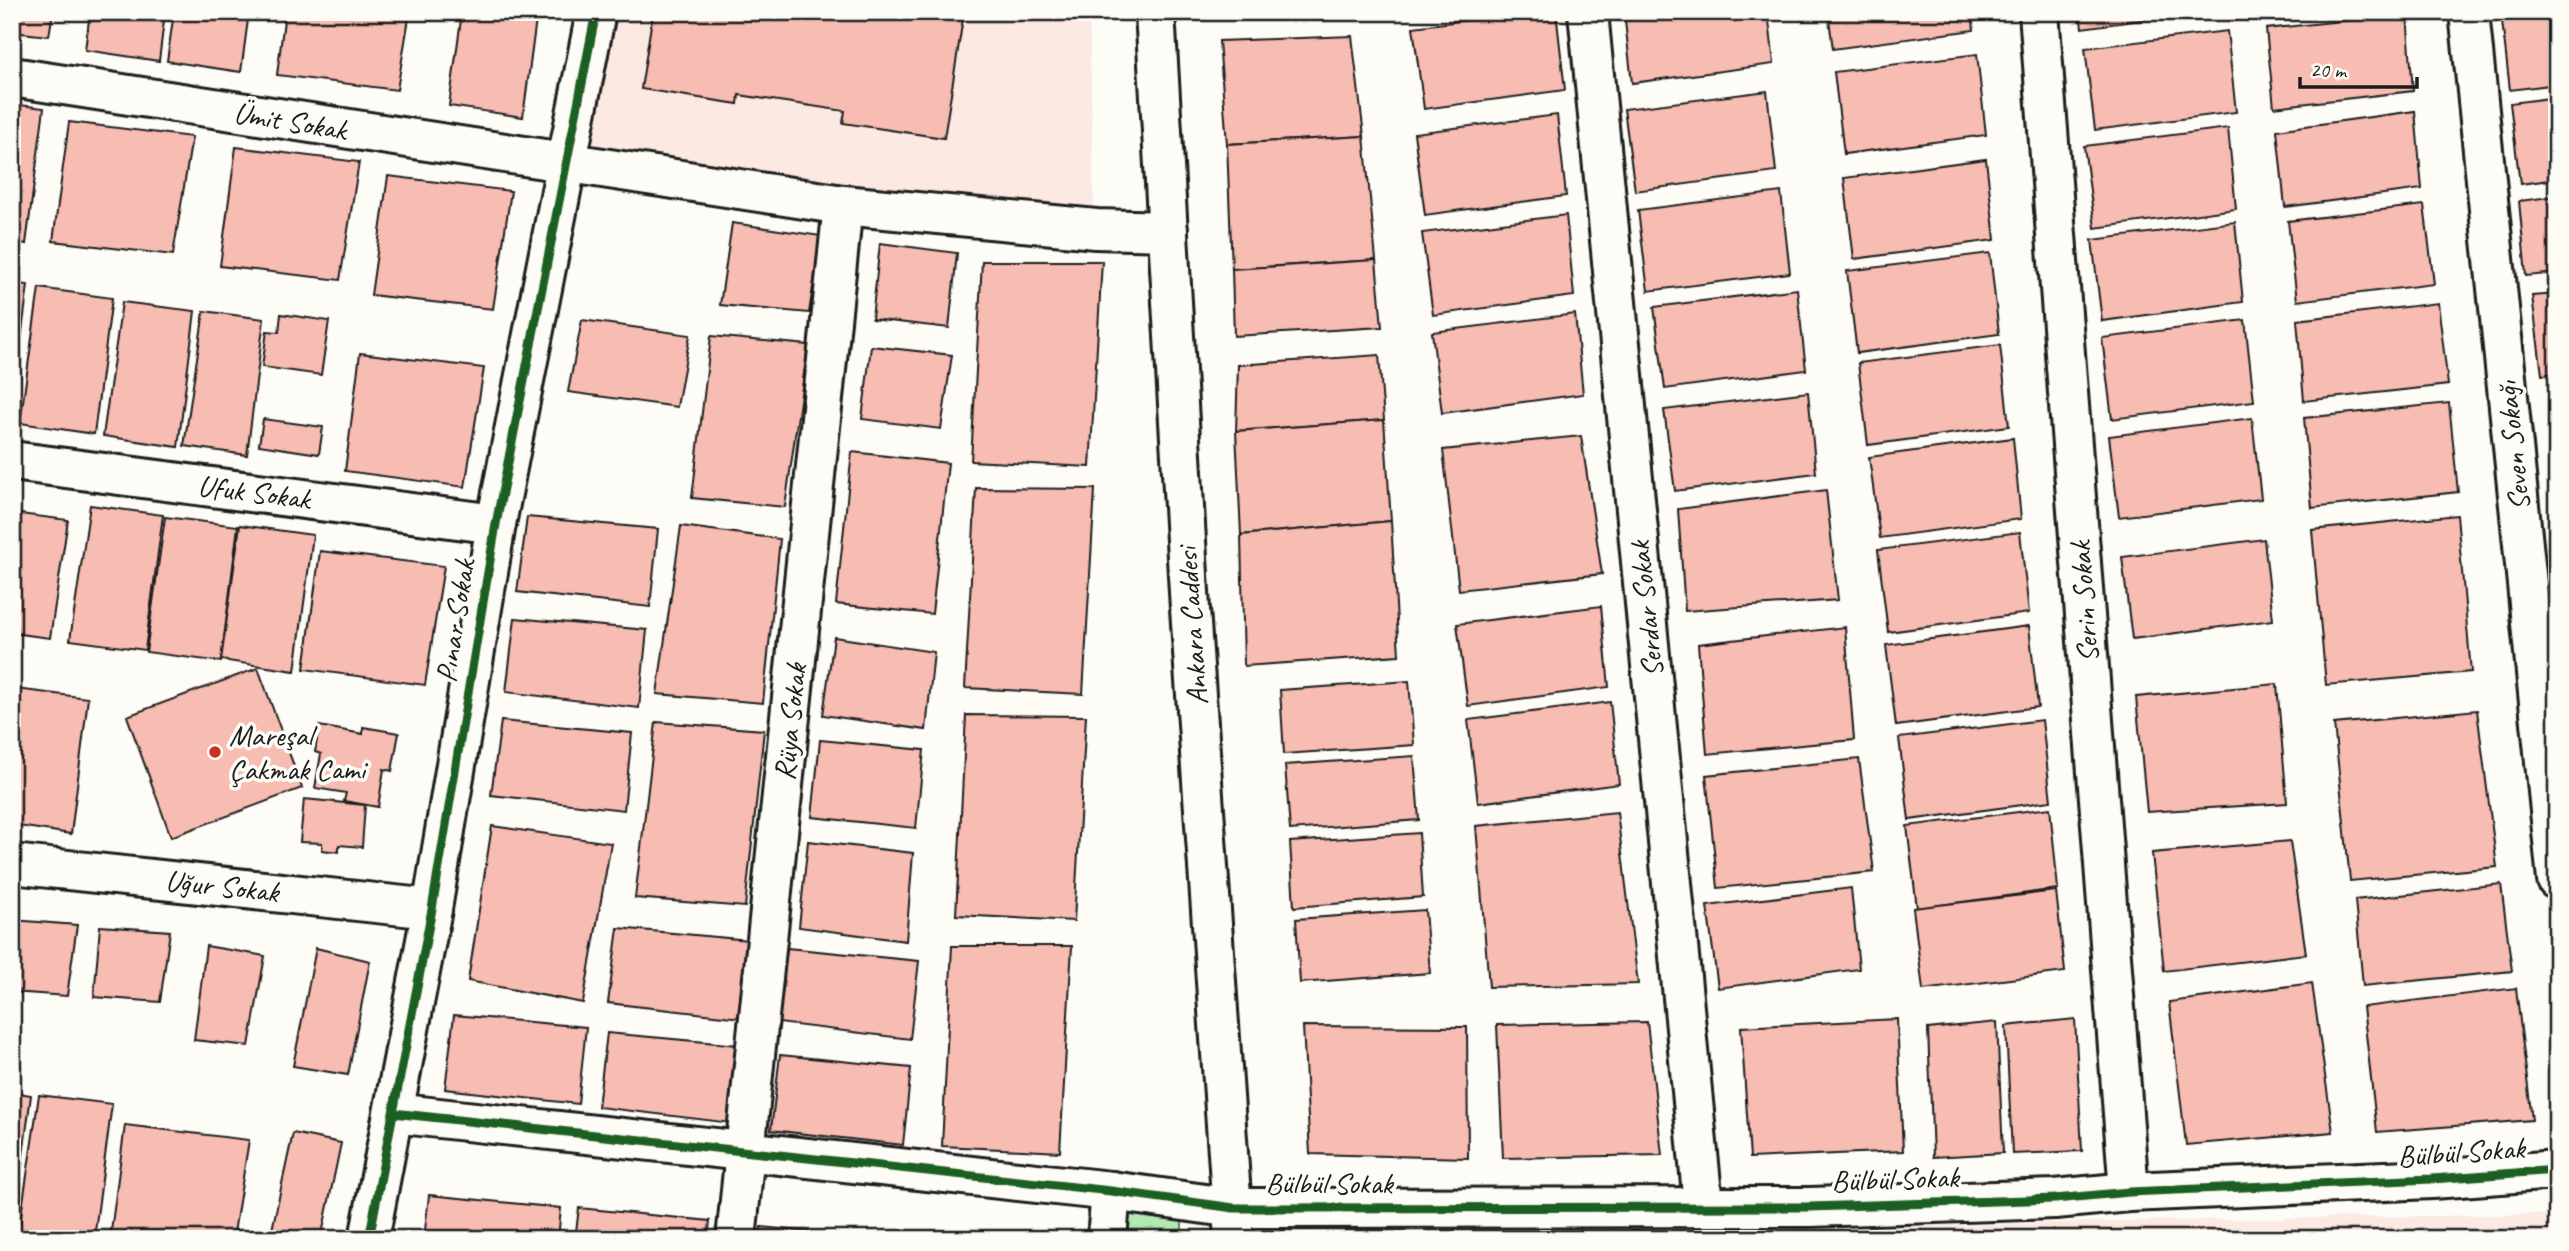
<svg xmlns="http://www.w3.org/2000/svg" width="2569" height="1251" viewBox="0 0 2569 1251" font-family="Caveat,sans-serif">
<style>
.built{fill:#fbe9e2}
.green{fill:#b1eaae;stroke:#668365;stroke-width:2}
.building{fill:#f7bcb2;stroke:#1c1c1c;stroke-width:2}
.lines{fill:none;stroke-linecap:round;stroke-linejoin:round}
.minor-casing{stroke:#1c1c1c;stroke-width:44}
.major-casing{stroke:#1c1c1c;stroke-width:44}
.minor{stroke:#fdfcf7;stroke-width:38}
.major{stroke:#fdfcf7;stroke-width:38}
.cycleway-casing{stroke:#fdfcf7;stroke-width:13}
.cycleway{stroke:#1b5e20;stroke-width:9}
.poi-dot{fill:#c8321e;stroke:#fdfcf7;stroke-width:2.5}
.labels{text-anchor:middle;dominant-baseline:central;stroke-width:7;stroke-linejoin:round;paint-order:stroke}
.street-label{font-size:30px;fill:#1c1c1c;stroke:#fdfcf7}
.poi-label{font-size:30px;fill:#1c1c1c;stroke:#fdfcf7;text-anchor:start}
</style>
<rect width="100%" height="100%" fill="#fdfcf7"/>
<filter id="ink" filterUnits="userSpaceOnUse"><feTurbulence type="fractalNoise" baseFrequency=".0143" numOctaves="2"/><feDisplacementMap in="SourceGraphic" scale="14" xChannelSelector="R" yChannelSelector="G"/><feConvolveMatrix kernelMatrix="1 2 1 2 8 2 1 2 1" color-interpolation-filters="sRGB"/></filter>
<g filter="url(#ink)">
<g class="built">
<polygon points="617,12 1089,12 1094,210 838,185 588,151"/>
<polygon points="2557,1214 2557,1239 1460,1239 2086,1222"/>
</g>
<polygon class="green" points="1130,1195 1182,1201 1182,1239 1127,1239"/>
<g class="building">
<polygon points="12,12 53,12 49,36 12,32"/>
<polygon points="90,12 165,12 159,61 85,50"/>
<polygon points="174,12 249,12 241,72 167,61"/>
<polygon points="285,12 410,12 397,90 277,75"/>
<polygon points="462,12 537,12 523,117 449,106"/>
<polygon points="653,12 964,12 944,138 843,123 845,111 739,95 738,104 641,89"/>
<polygon points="1531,12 1556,12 1565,90 1424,109 1413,27"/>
<polygon points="1624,12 1768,12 1774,64 1632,83"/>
<polygon points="1828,12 1972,12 1974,30 1833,49"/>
<polygon points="2080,12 2202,12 2082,28"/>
<polygon points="2501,12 2557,12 2557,84 2510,90"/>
<polygon points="2407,14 2413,91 2274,107 2266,29"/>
<polygon points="2227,31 2236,112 2095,130 2085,48"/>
<polygon points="1352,36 1364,136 1227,144 1219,41"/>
<polygon points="1977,54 1986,135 1844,154 1834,72"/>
<polygon points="1767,91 1776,172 1635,191 1624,109"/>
<polygon points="2557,97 2557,179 2520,184 2510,103"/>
<polygon points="12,104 44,108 26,244 12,242"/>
<polygon points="2415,111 2422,189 2285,207 2277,130"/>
<polygon points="1557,115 1566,196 1425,215 1414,133"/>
<polygon points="69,122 192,137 173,255 53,241"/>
<polygon points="2228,128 2236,209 2095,228 2084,146"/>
<polygon points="1364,136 1376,260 1232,269 1227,144"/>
<polygon points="236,147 359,162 340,280 220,266"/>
<polygon points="1986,159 1995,240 1854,259 1844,178"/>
<polygon points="388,176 511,191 493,309 371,295"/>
<polygon points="1781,192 1790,273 1648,291 1638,210"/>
<polygon points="2557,196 2557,273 2526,276 2519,201"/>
<polygon points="2424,205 2434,284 2297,301 2288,221"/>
<polygon points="1566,215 1574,296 1433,315 1422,233"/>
<polygon points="2235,222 2243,302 2102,321 2092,240"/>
<polygon points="732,223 821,236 809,313 720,305"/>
<polygon points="880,243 957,253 949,328 872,319"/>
<polygon points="1990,253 1999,334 1857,353 1847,271"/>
<polygon points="1376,260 1382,327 1234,336 1232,269"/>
<polygon points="982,261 1102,261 1090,467 971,461"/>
<polygon points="12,283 28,285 12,409"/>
<polygon points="39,288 112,298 94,434 20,423"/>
<polygon points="1797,289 1806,370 1665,389 1654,307"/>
<polygon points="2557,294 2557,373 2542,375 2532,296"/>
<polygon points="122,302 195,311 178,447 103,436"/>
<polygon points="2438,303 2448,385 2304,401 2297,320"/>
<polygon points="204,311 264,319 247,455 184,446"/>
<polygon points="281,314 329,321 321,375 262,367 267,331 279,332"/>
<polygon points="1575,314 1583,394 1442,413 1432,332"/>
<polygon points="582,320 690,335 677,407 568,392"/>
<polygon points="2245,320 2254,401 2112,419 2102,338"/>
<polygon points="711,336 808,345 785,507 692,498"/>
<polygon points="2000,345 2009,426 1868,445 1858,363"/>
<polygon points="871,346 952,355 941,429 862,419"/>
<polygon points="360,353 484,368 465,487 345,471"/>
<polygon points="1379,355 1384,420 1236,431 1238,365"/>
<polygon points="1808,392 1816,473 1675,491 1664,410"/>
<polygon points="2552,395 2557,395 2557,438"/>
<polygon points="2449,403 2458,492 2312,508 2304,418"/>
<polygon points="2252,418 2261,499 2119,517 2109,436"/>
<polygon points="263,419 323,427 319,454 259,445"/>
<polygon points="1384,420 1391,521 1241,535 1236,431"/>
<polygon points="1581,436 1602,574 1459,590 1443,450"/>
<polygon points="2013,438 2021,519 1880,538 1869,457"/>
<polygon points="852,452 948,463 932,614 836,604"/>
<polygon points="976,488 1095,489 1083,694 965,688"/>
<polygon points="1826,490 1838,600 1685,611 1678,509"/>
<polygon points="90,505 163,515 145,650 70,640"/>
<polygon points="12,513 68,520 50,638 12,633"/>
<polygon points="2457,515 2471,672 2326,685 2312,530"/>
<polygon points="165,517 238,526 221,662 146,652"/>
<polygon points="527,517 658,529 650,607 517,592"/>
<polygon points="1391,521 1399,655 1244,666 1241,535"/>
<polygon points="240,525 313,535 295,671 221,660"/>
<polygon points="681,526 780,539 763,703 657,694"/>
<polygon points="2020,532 2029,613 1888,632 1878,550"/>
<polygon points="2264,539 2273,620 2132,639 2122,557"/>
<polygon points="320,551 444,566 425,685 304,669"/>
<polygon points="1601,606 1609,687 1468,706 1457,624"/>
<polygon points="515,618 647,630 639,708 506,692"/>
<polygon points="2029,626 2038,707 1896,726 1886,645"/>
<polygon points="1845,627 1854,740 1707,754 1698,644"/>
<polygon points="834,637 934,652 926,730 823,715"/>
<polygon points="258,668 302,788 171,837 127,716"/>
<polygon points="1409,681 1414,745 1284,754 1280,690"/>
<polygon points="2277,684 2287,803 2147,812 2136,697"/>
<polygon points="16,689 88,698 71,834 12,825 12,712"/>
<polygon points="1610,702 1619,784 1478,803 1468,720"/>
<polygon points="2477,710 2497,867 2350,881 2334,724"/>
<polygon points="966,715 1086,716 1074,921 956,915"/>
<polygon points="2042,720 2051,801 1909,820 1899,738"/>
<polygon points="501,721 632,733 624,810 491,795"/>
<polygon points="656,722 764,730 745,907 635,898"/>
<polygon points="319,726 363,734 363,727 399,733 392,771 384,769 378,807 344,801 346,793 315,788 321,754 315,752"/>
<polygon points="820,740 924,750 916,828 812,817"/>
<polygon points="1414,756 1419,820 1290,830 1285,765"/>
<polygon points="1859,759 1874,872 1718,888 1706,775"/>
<polygon points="304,799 365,805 362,847 339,845 339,852 322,850 322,843 300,842"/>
<polygon points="2050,808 2058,889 1917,908 1907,826"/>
<polygon points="1617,812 1638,984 1489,987 1476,826"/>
<polygon points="492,826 611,843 583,1003 468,981"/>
<polygon points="1419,833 1423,897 1294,907 1290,842"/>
<polygon points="808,841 913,853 906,941 799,927"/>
<polygon points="2290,841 2306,954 2164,971 2152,853"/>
<polygon points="2501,884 2512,971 2363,986 2355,900"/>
<polygon points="1851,888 1859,969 1718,988 1707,906"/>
<polygon points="2056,891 2065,972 1923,990 1913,908"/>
<polygon points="1425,910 1430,973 1300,983 1296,919"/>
<polygon points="12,920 77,925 67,996 12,992"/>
<polygon points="100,926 170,931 160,1002 94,997"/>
<polygon points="618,928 749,940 741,1018 608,1003"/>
<polygon points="206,946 265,956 249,1046 194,1040"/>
<polygon points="952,946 1072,946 1060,1152 942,1146"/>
<polygon points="316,948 370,961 348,1075 293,1066"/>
<polygon points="787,948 919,961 910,1039 778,1023"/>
<polygon points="2312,983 2333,1132 2186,1145 2169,1002"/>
<polygon points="2516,988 2532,1120 2377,1132 2363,1007"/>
<polygon points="454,1015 586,1027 578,1104 445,1089"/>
<polygon points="1897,1019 1903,1151 1750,1158 1741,1027"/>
<polygon points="2075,1019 2082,1151 2012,1154 2006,1026"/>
<polygon points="1647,1022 1662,1155 1503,1158 1497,1025"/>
<polygon points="1997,1022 2003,1153 1933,1157 1928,1029"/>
<polygon points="1303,1026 1467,1027 1468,1158 1310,1154"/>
<polygon points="607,1033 738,1045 731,1123 598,1107"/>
<polygon points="780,1055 911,1068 903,1145 771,1130"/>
<polygon points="12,1092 31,1095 13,1231 12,1230"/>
<polygon points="39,1095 112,1104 94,1239 19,1229"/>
<polygon points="125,1125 249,1140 233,1239 110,1239"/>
<polygon points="293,1133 341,1143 321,1239 270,1239"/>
<polygon points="429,1195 561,1208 558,1239 424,1239"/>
<polygon points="579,1208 710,1221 708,1239 575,1239"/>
<polygon points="761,1227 882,1239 760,1239"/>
</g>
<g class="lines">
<defs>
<g id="minor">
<polyline points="1588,12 1703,1205"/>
<polyline points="2039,12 2129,1192"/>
<polyline points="2469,12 2557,880"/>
<polyline points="12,77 843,205 1096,229 1168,231"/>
<polyline points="12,461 496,524"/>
<polyline points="12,864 432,909"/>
<polyline points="393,1113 1111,1191 1234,1208 1810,1207 2055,1199 2129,1192 2432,1179 2557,1170"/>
<polyline points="369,1239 432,909 496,524 596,12"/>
<polyline points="736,1239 843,205"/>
<polyline points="1107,1239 1111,1191"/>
</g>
<polyline id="major" points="1155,12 1190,609 1234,1239"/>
</defs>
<use href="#minor" class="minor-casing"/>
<use href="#major" class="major-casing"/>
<use href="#minor" class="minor"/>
<use href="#major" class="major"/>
<defs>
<g id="cycleway">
<polyline points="393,1113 1111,1191 1234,1208 1810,1207 2055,1199 2129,1192 2432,1179 2557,1170"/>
<polyline points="369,1239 432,909 496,524 596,12"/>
</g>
</defs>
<use href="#cycleway" class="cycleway-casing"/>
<use href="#cycleway" class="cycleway"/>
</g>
</g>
<circle class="poi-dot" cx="215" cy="752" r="7"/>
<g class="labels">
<g class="street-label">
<text transform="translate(290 121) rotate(9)">Ümit Sokak</text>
<text transform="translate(2513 446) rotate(-96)">Seven Sokağı</text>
<text transform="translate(254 492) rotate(7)">Ufuk Sokak</text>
<text transform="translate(2084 602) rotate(-94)">Serin Sokak</text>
<text transform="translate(1646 609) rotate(-96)">Serdar Sokak</text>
<text transform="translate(455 621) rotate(-81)">Pınar Sokak</text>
<text transform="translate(1192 626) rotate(-94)">Ankara Caddesi</text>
<text transform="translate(790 722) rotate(-84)">Rüya Sokak</text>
<text transform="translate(222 886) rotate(6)">Uğur Sokak</text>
<text transform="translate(2461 1152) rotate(-4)">Bülbül Sokak</text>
<text transform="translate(1895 1179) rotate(-2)">Bülbül Sokak</text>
<text x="1329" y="1183">Bülbül Sokak</text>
</g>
<g class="poi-label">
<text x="229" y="735">Mareşal<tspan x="229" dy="34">Çakmak Cami</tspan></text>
</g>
</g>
<rect width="2569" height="1251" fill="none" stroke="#fdfcf7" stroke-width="42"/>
<rect x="21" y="21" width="2527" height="1209" fill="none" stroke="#1c1c1c" stroke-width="2.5" filter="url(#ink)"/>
<path d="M2300 77v10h117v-10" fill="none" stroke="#1c1c1c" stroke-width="3.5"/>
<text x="2310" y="77" font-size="21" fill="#1c1c1c" stroke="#fdfcf7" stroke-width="5" paint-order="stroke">20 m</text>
</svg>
